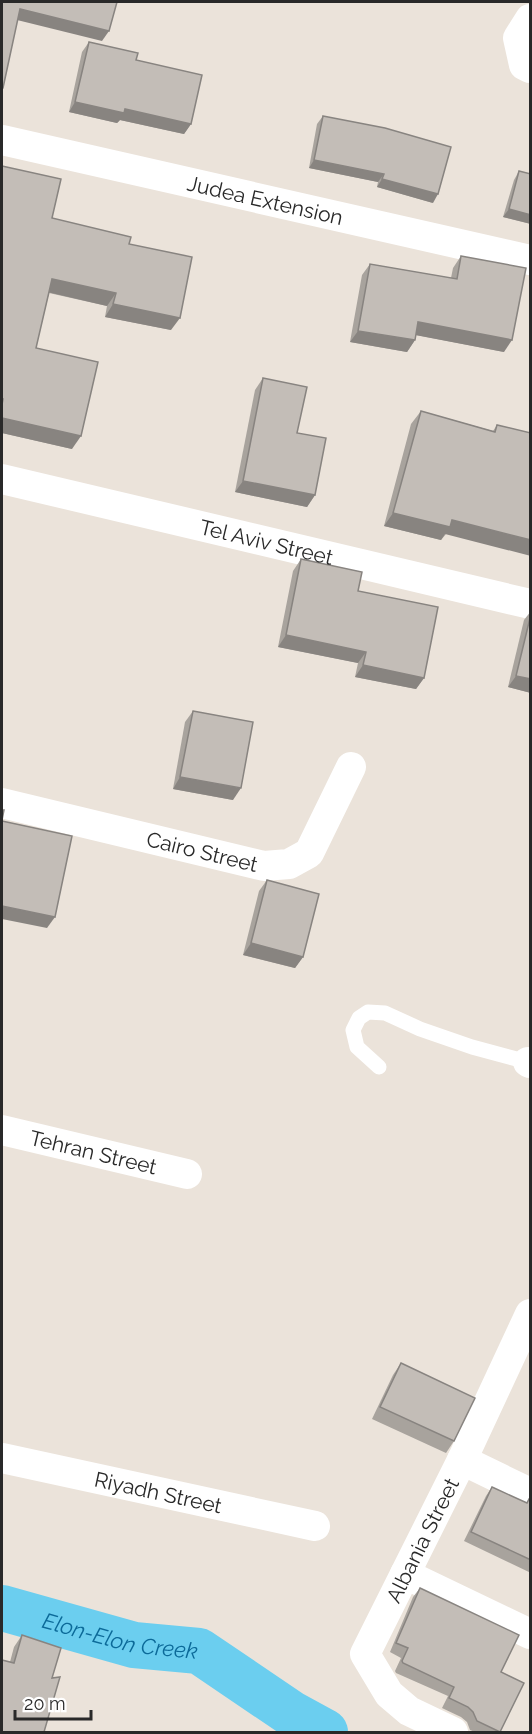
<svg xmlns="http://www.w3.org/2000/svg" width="532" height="1734" viewBox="0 0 532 1734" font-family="Raleway,sans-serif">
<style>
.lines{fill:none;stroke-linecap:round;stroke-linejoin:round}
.river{stroke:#6bceef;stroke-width:46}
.service{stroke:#fff;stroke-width:15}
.minor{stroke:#fff;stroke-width:30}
.wall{fill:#a8a39d}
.shaded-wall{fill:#888480}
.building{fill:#c3bdb7;stroke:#888480;stroke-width:1.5}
.labels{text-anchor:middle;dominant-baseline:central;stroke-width:4.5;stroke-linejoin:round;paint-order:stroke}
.street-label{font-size:21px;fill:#292929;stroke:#fff}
.water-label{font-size:22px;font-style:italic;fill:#0c6a99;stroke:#fff}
</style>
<rect width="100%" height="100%" fill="#ebe3da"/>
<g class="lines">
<path class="river" id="s1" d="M2 1608 134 1645 199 1651 292 1714 325 1732"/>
<polyline class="service" points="379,1067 357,1047 353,1030 359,1018 368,1012 385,1013 420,1029 472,1047 528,1062"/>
<g class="minor">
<polyline points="530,19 518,38 524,65 530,68"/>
<path id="s2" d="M2 140 530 260"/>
<path id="s3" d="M2 479 530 604"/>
<path id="s4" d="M2 803 264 866 289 864 309 853 351 767"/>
<polyline points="528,1062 530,1063"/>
<path id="s5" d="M2 1130 187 1174"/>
<path id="s6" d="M2 1458 315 1526"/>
<polyline points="462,1460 530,1493"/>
<polyline points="405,1574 530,1634"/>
<path id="s7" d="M453 1732 409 1711 389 1694 365 1654 462 1460 530 1314"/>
</g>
</g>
<g class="wall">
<polygon points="89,42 136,60 191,124 184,134 120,120 117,123 69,112 82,52"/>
<polygon points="323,116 433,203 377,187 378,182 309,168 317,124"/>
<polygon points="2,166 52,218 129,244 171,330 105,317 107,306 49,293 36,348 72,449 2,433"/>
<polygon points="519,171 531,224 503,217 514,180"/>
<polygon points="461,256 504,352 416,335 415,340 407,352 350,342 362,275 370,264 451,278 453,268"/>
<polygon points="263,378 297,433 315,495 307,507 235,492 255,390"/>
<polygon points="421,411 493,431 497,425 531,433 441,540 384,526 411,424"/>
<polygon points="301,559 358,591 424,678 416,689 355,677 358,663 278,647 293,571"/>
<polygon points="531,611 531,693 508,687 524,620"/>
<polygon points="193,711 233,800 173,789 185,722"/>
<polygon points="267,880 303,957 295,968 243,955 259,891"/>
<polygon points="401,1363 454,1441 446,1453 372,1419 393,1375"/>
<polygon points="492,1487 526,1503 529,1499 531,1500 531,1573 464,1541 486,1496"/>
<polygon points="420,1588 501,1672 524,1683 499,1732 475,1732 470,1730 467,1722 461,1717 442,1708 448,1696 396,1673 395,1671 401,1658 390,1652 413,1597"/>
<polygon points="22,1635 52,1678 10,1662 14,1647"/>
</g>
<g class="shaded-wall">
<polygon points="20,9 109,31 102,41 13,19"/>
<polygon points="75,102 125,109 191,124 184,134 120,120 117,123 69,112"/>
<polygon points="314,160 384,174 378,182 309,168"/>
<polygon points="382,179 438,194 433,203 377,187"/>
<polygon points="509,209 531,215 531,224 503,217"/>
<polygon points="52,279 116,293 107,306 43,291"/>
<polygon points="113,304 180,318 171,330 105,317"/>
<polygon points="418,322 512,340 504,352 410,334"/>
<polygon points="358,331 415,340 407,352 350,342"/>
<polygon points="2,418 81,436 72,449 2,433"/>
<polygon points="243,481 315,495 307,507 235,492"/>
<polygon points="393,513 452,520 531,540 531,556 445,534 441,540 384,526"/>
<polygon points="286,635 366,652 358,663 278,647"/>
<polygon points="363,665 424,678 416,689 355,677"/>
<polygon points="516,676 531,679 531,693 508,687"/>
<polygon points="180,777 241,788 233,800 173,789"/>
<polygon points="2,906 55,917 47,928 2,919"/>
<polygon points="251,943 303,957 295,968 243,955"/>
</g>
<g class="building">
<polygon points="2,2 117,2 109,31 20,9 3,88 2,88"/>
<polygon points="89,42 138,53 136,60 202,75 191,124 125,109 124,113 75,102"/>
<polygon points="323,116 385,128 451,147 438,194 382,179 384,174 314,160"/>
<polygon points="2,166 61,179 52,218 131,237 129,244 192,257 180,318 113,304 116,293 52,279 36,348 98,362 81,436 2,418 2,405 3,399 2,399"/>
<polygon points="519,171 531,174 531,215 509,209"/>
<polygon points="461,256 526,268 512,340 418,322 415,340 358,331 370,264 457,279"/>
<polygon points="263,378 307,387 297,433 326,438 315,495 243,481"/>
<polygon points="421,411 495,432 497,425 531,433 531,540 452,520 450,527 393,513"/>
<polygon points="301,559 362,572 358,591 438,607 424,678 363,665 366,652 286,635"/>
<polygon points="531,614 531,679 516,676"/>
<polygon points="193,711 253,722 241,788 180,777"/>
<polygon points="2,810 4,810 2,820"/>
<polygon points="2,821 72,836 55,917 2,906"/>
<polygon points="267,880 319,894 303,957 251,943"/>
<polygon points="401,1363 475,1398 454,1441 380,1407"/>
<polygon points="492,1487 527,1503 529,1499 531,1500 531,1560 471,1532"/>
<polygon points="420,1588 519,1635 501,1672 524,1683 500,1732 477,1721 473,1712 468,1707 449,1698 454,1687 403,1663 402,1661 408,1648 396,1643"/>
<polygon points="22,1635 61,1648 52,1678 60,1677 44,1732 2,1732 2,1660 14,1663"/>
</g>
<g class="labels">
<g class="street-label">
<text stroke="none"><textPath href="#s2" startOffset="270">Judea Extension</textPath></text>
<text stroke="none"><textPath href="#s3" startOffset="272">Tel Aviv Street</textPath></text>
<text stroke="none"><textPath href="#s4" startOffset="206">Cairo Street</textPath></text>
<text stroke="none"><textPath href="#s5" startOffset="94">Tehran Street</textPath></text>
<text stroke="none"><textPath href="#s6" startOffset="160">Riyadh Street</textPath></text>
<text stroke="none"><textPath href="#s7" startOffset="249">Albania Street</textPath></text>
</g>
<g class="water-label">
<text stroke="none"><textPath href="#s1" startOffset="122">Elon-Elon Creek</textPath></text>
</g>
</g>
<rect width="532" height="1734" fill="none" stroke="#292929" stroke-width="6"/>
<path d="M15 1710v9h76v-9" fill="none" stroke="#292929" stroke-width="3"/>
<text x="24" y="1710" font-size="18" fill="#292929" stroke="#ffffff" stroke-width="4.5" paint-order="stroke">20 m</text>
</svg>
